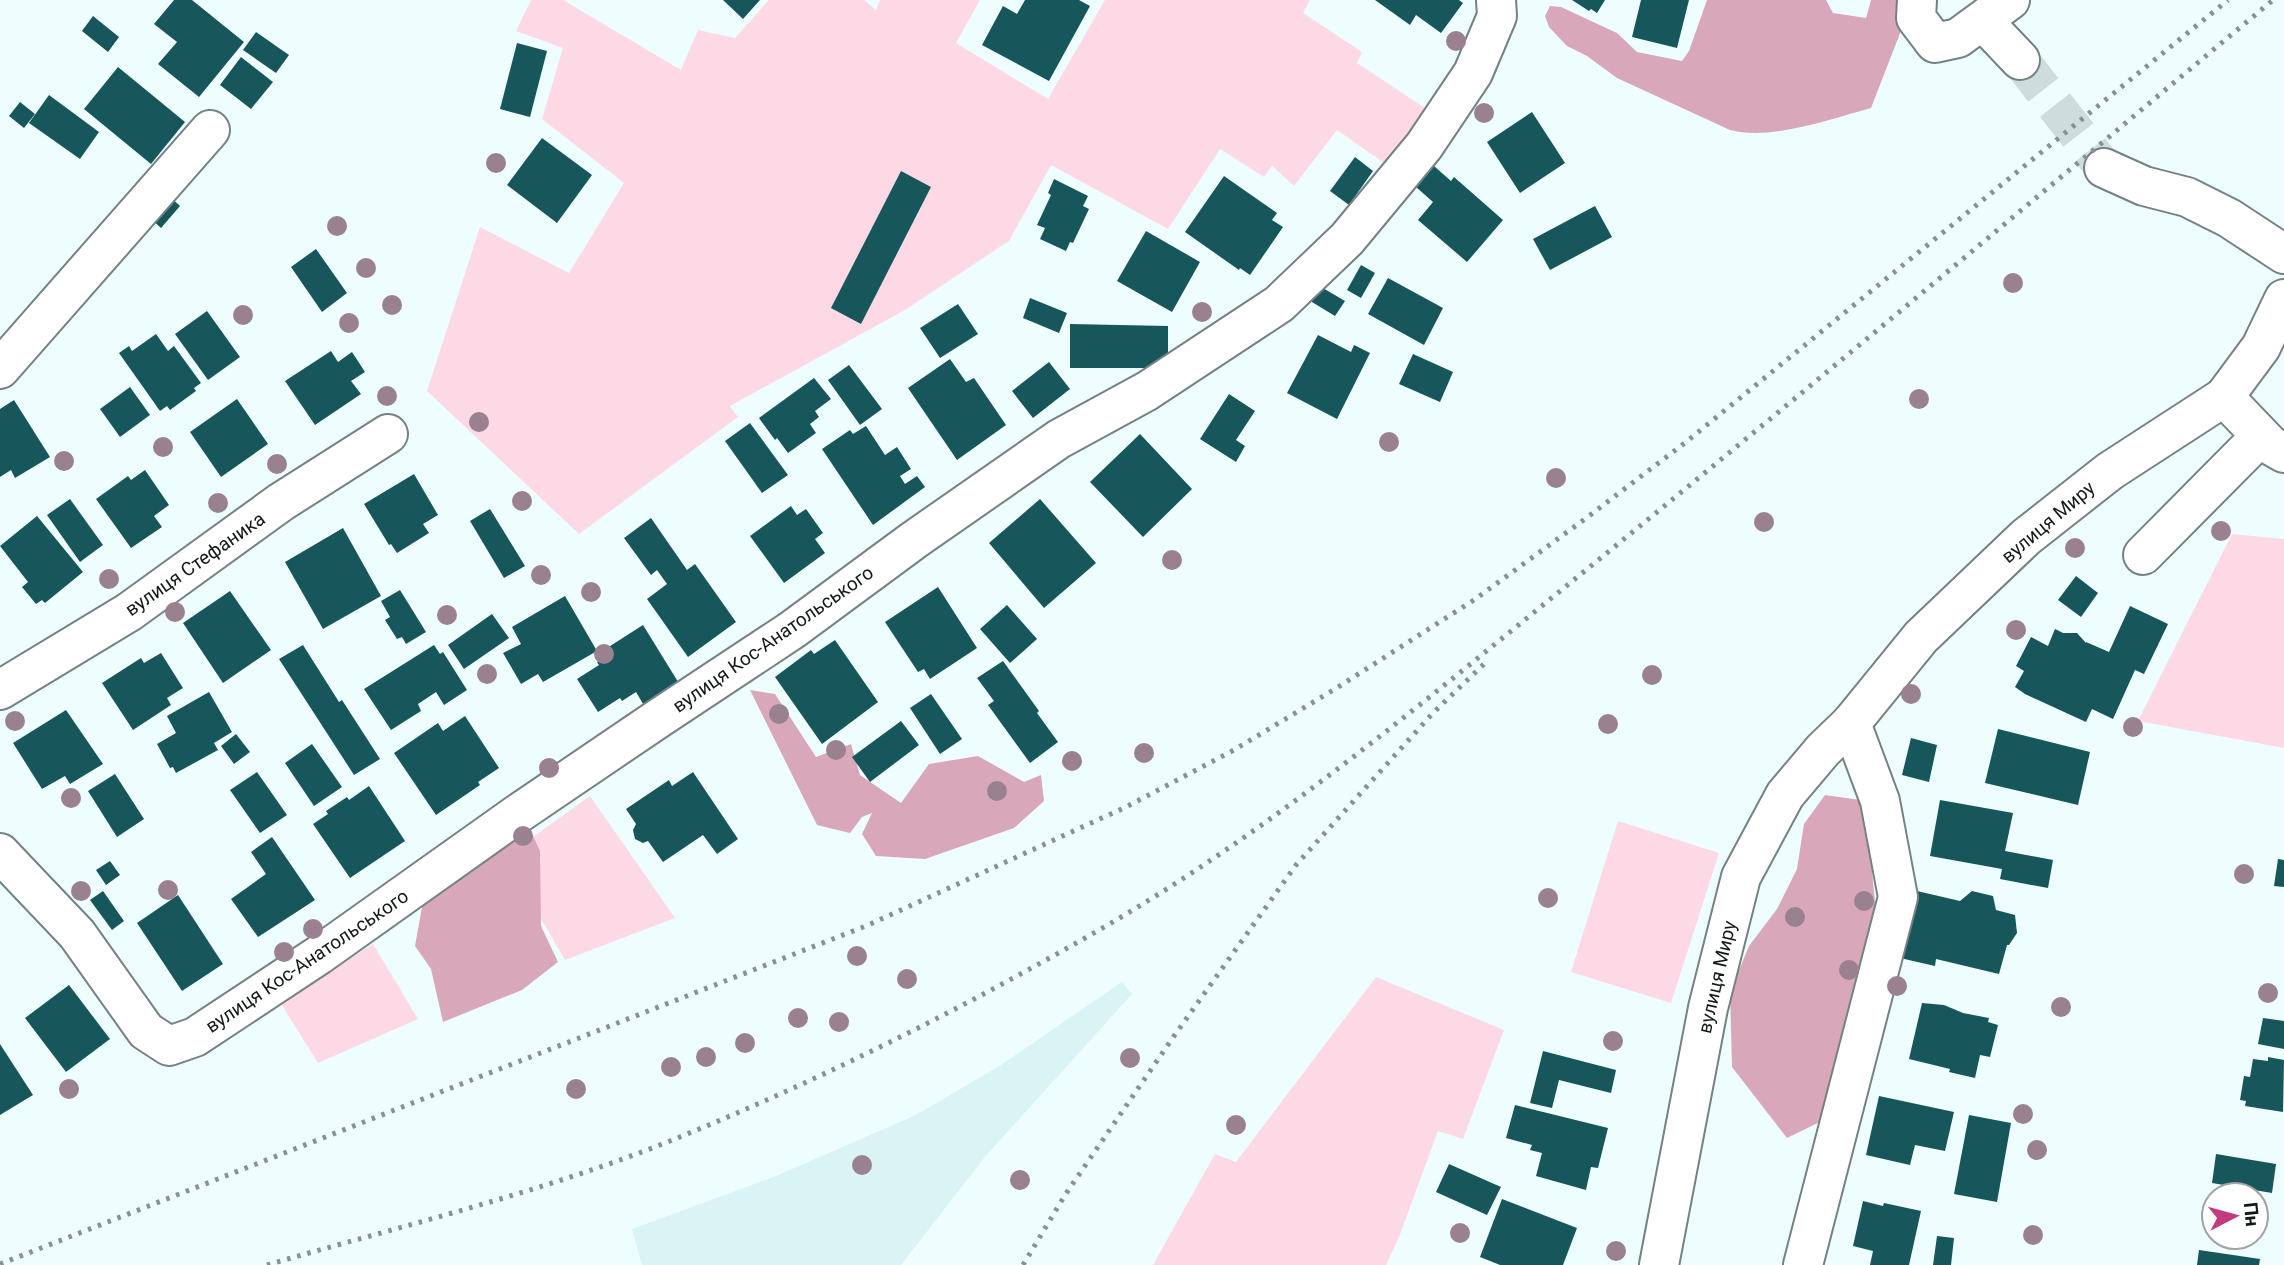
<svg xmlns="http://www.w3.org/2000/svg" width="2284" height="1265" viewBox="0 0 2284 1265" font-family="Roboto,sans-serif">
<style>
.built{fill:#daf3f5}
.green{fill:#fdd9e6}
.forest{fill:#d8a7ba}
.building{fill:#17565a}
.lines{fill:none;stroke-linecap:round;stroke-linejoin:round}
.minor-tunnel{stroke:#cddcdc;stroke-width:38;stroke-dasharray:38 19;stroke-linecap:butt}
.minor-casing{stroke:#748283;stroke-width:42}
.minor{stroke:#fff;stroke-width:38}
.rail{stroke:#869192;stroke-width:5;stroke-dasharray:3.5 7;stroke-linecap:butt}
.tree{fill:#9a8190}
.labels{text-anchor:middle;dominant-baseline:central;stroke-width:7;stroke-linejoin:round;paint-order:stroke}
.street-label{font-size:19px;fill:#131919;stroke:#fff}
</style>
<rect width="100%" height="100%" fill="#eefeff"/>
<polygon class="built" points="1122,982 1132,994 984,1158 901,1265 642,1265 632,1229 776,1176 916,1115 1001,1065"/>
<g class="green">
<polygon points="531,0 563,0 681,70 698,30 735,38 769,0 864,0 876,10 880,0 980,0 956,43 1048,99 1105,0 1310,0 1303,13 1362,52 1357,63 1431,112 1390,167 1337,130 1294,186 1272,166 1264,177 1220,149 1168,229 1051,165 1009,241 905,310 730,406 738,417 579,534 427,391 480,227 569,273 624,183 542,119 563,48 516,31"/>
<polygon points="2232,534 2284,539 2284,748 2138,721"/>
<polygon points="590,796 675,918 565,960 505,857"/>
<polygon points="1618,821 1719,853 1671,1003 1571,972"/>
<polygon points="373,944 418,1019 318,1063 280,1002"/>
<polygon points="1376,977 1504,1030 1463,1139 1438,1131 1399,1237 1386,1265 1153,1265 1215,1154 1236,1162"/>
</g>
<g class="forest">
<path d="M1707 0H1826L1833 13 1866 18 1871 0H1903L1904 23 1871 108C1830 119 1771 141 1730 130L1617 78 1587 56 1567 46 1549 27 1545 16 1550 6 1561 7 1617 33 1637 52 1682 61 1689 51Z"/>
<polygon points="750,690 775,694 816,757 851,744 860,775 901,803 929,764 978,756 1024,782 1041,775 1044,801 1014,828 925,859 876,856 862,834 872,813 862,817 850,833 817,825"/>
<polygon points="1825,795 1860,800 1880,836 1872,871 1879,945 1830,1117 1787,1138 1732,1067 1730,992 1749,946 1777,909 1797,869 1804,824"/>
<polygon points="528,825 540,851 541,926 558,962 522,990 443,1022 431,969 415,946 422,907"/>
</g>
<g class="building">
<polygon points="174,0 192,0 244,42 199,97 158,64 177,42 154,24"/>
<polygon points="723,0 760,0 743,19"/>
<polygon points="1025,0 1079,0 1090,6 1049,81 982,45 1003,6 1017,14"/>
<polygon points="1375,0 1459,0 1463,3 1441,33 1416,15 1410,25"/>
<polygon points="1572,0 1605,0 1597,13 1591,9 1589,11"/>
<polygon points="1641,0 1689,0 1677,48 1632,37"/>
<polygon points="93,16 119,37 108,52 82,31"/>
<polygon points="256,32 289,55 276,73 243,50"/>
<polygon points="517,43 547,51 530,117 500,109"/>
<polygon points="241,57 273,82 251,109 220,85"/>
<polygon points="118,67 185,122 151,164 84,109"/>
<polygon points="49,95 99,132 80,159 29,123"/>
<polygon points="20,102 35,114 24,128 9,116"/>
<polygon points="1532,112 1565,163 1520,193 1487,142"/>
<polygon points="542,138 592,175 557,223 507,185"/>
<polygon points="1355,157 1373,171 1349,205 1330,191"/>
<polygon points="1434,166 1451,181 1454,177 1503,220 1467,262 1418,220 1433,202 1416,187"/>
<polygon points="901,171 931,187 861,324 831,308"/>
<polygon points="1224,176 1277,213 1272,220 1283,227 1250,275 1240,268 1239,270 1185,232"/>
<polygon points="1054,179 1088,196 1083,206 1089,209 1073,243 1070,242 1066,251 1040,239 1045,228 1037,225 1051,195 1048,193"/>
<polygon points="169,196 180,206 161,228 150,218"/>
<polygon points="1595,206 1612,237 1550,270 1533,239"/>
<polygon points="1146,231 1200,262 1172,312 1117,281"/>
<polygon points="316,249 347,293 322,312 291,267"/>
<polygon points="1361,265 1375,273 1361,298 1347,290"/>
<polygon points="1388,278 1443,308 1424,345 1368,314"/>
<polygon points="1316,284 1345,301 1335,316 1307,299"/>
<polygon points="1030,298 1067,313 1059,333 1023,318"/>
<polygon points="958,304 978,334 940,358 920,328"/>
<polygon points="207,311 240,357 208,380 175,334"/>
<polygon points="1070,324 1168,326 1168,368 1070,368"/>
<polygon points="156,334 168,351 174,346 201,383 194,388 196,391 170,410 167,406 160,411 119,353 129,346 132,351"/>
<polygon points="1318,335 1351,352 1354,345 1370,353 1337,419 1287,393"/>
<polygon points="331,351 338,362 352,352 365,372 351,381 361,394 315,425 285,381"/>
<polygon points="1413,354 1453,372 1440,402 1399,384"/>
<polygon points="950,359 966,382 974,378 1006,425 957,460 908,388"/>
<polygon points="1049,362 1070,389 1033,418 1012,391"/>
<polygon points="849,365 882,409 860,425 828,380"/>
<polygon points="814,378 831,399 815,411 819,417 810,424 816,433 788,453 777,438 775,440 759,418"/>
<polygon points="130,387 150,415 120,437 100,409"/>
<polygon points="1229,394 1255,411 1236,440 1245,446 1236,462 1200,439"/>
<polygon points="237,399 268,444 221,477 190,432"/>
<polygon points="14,400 50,457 15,478 11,470 0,477 0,409"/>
<polygon points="750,423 788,475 762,493 725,441"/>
<polygon points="866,426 885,455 897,447 911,469 900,476 905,484 917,476 925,487 873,525 822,449 850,430 853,434"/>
<polygon points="1140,434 1192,489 1143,537 1090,482"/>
<polygon points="145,470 169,505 154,516 162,527 131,548 96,499 128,476 131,480"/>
<polygon points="414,474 438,515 423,524 429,533 397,553 391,544 389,545 364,504"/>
<polygon points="70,499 103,545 80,562 47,515"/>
<polygon points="1040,499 1096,563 1044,608 989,543"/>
<polygon points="791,506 797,515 806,509 823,533 815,539 825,553 784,583 750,536"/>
<polygon points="490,509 525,566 504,578 470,521"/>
<polygon points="37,516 83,572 45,603 42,600 36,604 22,587 28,582 0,546"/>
<polygon points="651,518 687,570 695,564 736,622 688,657 647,599 667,584 657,570 651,575 624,538"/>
<polygon points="343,528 381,596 323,629 285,562"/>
<polygon points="2076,576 2098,593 2081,617 2058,600"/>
<polygon points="938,587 977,648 930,679 924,669 918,672 885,622"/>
<polygon points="400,590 426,632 406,644 402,637 397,639 385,620 390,617 381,601"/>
<polygon points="230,591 271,650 223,683 183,623"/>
<polygon points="565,596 597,651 543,682 538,674 521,684 503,653 521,644 512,627"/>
<polygon points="1007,605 1037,639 1010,663 980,629"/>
<polygon points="2130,606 2168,624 2144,674 2135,670 2113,719 2092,709 2086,722 2025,694 2015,687 2024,671 2016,666 2031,637 2048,646 2055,629 2063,633 2077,633 2086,643 2086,642 2109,652"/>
<polygon points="492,614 509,638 464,669 448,645"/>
<polygon points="643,625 680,685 645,707 636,692 622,701 620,698 598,712 577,679 599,665 597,662 611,654 607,648"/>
<polygon points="835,640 878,702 822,744 775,677 811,650 814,654"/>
<polygon points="303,645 339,702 342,700 380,759 354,775 279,659"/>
<polygon points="434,645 440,654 443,652 467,690 444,705 436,692 418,704 421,711 391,730 364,689"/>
<polygon points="161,653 183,688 167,698 171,705 133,730 102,683 141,658 144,663"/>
<polygon points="1003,661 1039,711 1037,713 1058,742 1030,763 988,705 994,701 977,678"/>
<polygon points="209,692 232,732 214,743 218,750 176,773 173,767 170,768 157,744 176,733 167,716"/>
<polygon points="931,694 962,739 940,754 910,708"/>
<polygon points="66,710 103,764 70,784 65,776 42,789 13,743"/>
<polygon points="465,716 499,768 478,782 480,785 436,815 394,753 438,723 443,731"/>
<polygon points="901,721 919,745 870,782 852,757"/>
<polygon points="1998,729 2090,752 2078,805 1985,783"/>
<polygon points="236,734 250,752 234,764 221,746"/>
<polygon points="1911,738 1937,745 1929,782 1902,775"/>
<polygon points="312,744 342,787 314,806 285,763"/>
<polygon points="257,772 287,815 260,833 230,790"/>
<polygon points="693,772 738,839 717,854 703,835 663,862 648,841 643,843 635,839 633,830 636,824 626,809 669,780 672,786"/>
<polygon points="115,774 144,819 117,837 88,791"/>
<polygon points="369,786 405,841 350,878 313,824 328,814 326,811 347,797 349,800"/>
<polygon points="1940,800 2013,813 2005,851 2053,860 2048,888 2000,879 2002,869 1930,856"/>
<polygon points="272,837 315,900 258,937 231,899 266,874 251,852"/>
<polygon points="2278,859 2284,860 2284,887 2274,886"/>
<polygon points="110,861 120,875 106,885 96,870"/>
<polygon points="103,891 124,921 112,930 90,900"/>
<polygon points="1917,891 1960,901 1972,891 1993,896 1996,910 2015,915 2017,933 2009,945 2007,945 1999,974 1936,959 1935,966 1900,958"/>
<polygon points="178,895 223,964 182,991 137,923"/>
<polygon points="69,985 110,1039 66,1072 25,1018"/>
<polygon points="1922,1003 1944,1005 1963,1013 1989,1018 1988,1022 1998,1025 1990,1057 1980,1055 1975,1078 1949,1072 1950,1069 1909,1059"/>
<polygon points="2263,1018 2284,1021 2284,1049 2258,1044"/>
<polygon points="0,1044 33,1095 0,1115"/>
<polygon points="1543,1051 1616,1070 1611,1093 1559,1080 1552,1108 1530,1103"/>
<polygon points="2268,1057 2284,1060 2283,1112 2245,1106 2246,1101 2240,1100 2244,1076 2250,1077 2253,1059 2268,1061"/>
<polygon points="1879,1096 1954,1112 1945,1151 1915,1145 1910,1165 1866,1155"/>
<polygon points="1515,1105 1608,1128 1598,1168 1591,1167 1586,1190 1536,1176 1542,1153 1530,1150 1532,1145 1506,1138"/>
<polygon points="1969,1115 2011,1123 1997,1202 1954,1194"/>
<polygon points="2216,1154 2276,1164 2272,1193 2212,1183"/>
<polygon points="1449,1164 1501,1187 1487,1215 1436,1192"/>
<polygon points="1502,1199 1577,1228 1563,1265 1500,1265 1480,1257"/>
<polygon points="1863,1201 1883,1206 1884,1203 1921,1211 1909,1265 1870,1265 1873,1251 1853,1246"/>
<polygon points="1937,1236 1954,1238 1951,1265 1933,1265"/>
<polygon points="2199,1250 2260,1259 2259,1265 2197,1265"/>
</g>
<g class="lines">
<polyline class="minor-tunnel" points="2020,60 2104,168"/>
<defs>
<g id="minor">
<polyline points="1917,0 1916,18 1935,43 1958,38 2010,0"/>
<polyline points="1983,21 2020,60"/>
<polyline points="2104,168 2144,186 2187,197 2229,218 2284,254"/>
<polyline points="0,369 210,130"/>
<polyline points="2224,397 2261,347 2284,299"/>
<polyline points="2143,555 2261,436"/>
<polyline points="0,690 129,612 281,502 388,434"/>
<polyline points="0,853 77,934 146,1031 169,1046 195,1037 319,955 516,815 659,718 792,630 914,540 1059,439 1147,391 1279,304 1347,239 1424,146 1473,73 1497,16 1496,0"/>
<polyline points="1659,1265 1708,1008 1741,877 1785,795 1823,750 1851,723"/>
<polyline points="1803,1265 1898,897 1880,801 1851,723 1921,637 2026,537 2110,471 2224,397 2270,445 2284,453"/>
</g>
</defs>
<use href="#minor" class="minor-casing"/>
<use href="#minor" class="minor"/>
<g class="rail">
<polyline points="0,1264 866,926 1126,807 1234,750 1335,689 1474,600 1585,519 1686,442 2228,0"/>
<path d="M267 1265C401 1226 540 1193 670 1141 816 1082 956 1012 1092 934 1270 833 1428 698 1586 570 1817 382 2045 190 2273 0"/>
<polyline points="1023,1265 1065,1195 1174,1036 1296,865 1432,714 1485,663"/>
</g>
</g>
<g class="tree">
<circle cx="1456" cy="41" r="10"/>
<circle cx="1484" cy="113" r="10"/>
<circle cx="496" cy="163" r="10"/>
<circle cx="337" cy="226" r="10"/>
<circle cx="366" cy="268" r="10"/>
<circle cx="2013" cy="283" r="10"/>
<circle cx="392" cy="305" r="10"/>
<circle cx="1202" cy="312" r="10"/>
<circle cx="243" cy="315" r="10"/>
<circle cx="349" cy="323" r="10"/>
<circle cx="387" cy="396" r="10"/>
<circle cx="1919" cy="399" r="10"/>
<circle cx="479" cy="422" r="10"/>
<circle cx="1389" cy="442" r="10"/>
<circle cx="163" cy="447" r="10"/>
<circle cx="64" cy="461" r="10"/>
<circle cx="277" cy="464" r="10"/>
<circle cx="1556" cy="478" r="10"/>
<circle cx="522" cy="501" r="10"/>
<circle cx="218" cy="503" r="10"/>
<circle cx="1764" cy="522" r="10"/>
<circle cx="2221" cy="531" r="10"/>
<circle cx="2075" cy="548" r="10"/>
<circle cx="1172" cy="560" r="10"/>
<circle cx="541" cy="575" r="10"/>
<circle cx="109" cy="579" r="10"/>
<circle cx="591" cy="592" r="10"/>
<circle cx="175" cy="612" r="10"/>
<circle cx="447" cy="615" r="10"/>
<circle cx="2016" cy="630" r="10"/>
<circle cx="604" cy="654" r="10"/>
<circle cx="487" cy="674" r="10"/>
<circle cx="1652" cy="675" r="10"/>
<circle cx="1911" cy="694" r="10"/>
<circle cx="779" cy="714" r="10"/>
<circle cx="15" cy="721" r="10"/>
<circle cx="1608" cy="724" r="10"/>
<circle cx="2133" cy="727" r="10"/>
<circle cx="836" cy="750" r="10"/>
<circle cx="1144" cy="753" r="10"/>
<circle cx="1072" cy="761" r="10"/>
<circle cx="549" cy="768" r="10"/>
<circle cx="997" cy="791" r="10"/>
<circle cx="71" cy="798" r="10"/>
<circle cx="523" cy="836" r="10"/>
<circle cx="2244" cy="874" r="10"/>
<circle cx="168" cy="890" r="10"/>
<circle cx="81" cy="891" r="10"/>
<circle cx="1548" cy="898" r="10"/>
<circle cx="1864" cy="901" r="10"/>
<circle cx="1795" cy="917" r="10"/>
<circle cx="313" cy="929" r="10"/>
<circle cx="284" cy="952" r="10"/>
<circle cx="857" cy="956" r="10"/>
<circle cx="1849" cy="970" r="10"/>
<circle cx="907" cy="979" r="10"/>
<circle cx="1897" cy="986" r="10"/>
<circle cx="2268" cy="993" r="10"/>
<circle cx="2061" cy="1007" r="10"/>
<circle cx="798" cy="1018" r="10"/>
<circle cx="839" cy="1022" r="10"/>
<circle cx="1613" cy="1041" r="10"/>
<circle cx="745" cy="1043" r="10"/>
<circle cx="706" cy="1057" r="10"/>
<circle cx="1130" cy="1058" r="10"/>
<circle cx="671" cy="1067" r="10"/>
<circle cx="69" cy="1089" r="10"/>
<circle cx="576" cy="1089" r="10"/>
<circle cx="2023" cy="1114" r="10"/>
<circle cx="1236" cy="1125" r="10"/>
<circle cx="2037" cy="1150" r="10"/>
<circle cx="862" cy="1165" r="10"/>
<circle cx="1020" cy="1180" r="10"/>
<circle cx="1460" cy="1233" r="10"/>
<circle cx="2033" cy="1235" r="10"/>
<circle cx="1616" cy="1251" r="10"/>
</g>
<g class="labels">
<g class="street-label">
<text transform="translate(2048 522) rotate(-40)">вулиця Миру</text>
<text transform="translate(195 564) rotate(-35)">вулиця Стефаника</text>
<text transform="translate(773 639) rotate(-35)">вулиця Кос-Анатольського</text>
<text transform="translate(307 961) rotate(-34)">вулиця Кос-Анатольського</text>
<text transform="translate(1717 977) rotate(-77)">вулиця Миру</text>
</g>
</g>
<g transform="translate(2235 1216) rotate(84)"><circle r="33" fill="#ffffff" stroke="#a1a3a3" stroke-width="2"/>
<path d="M0-5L12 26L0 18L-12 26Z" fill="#c13b7e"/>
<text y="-10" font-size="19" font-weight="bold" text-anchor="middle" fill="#131919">Пн</text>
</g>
</svg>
